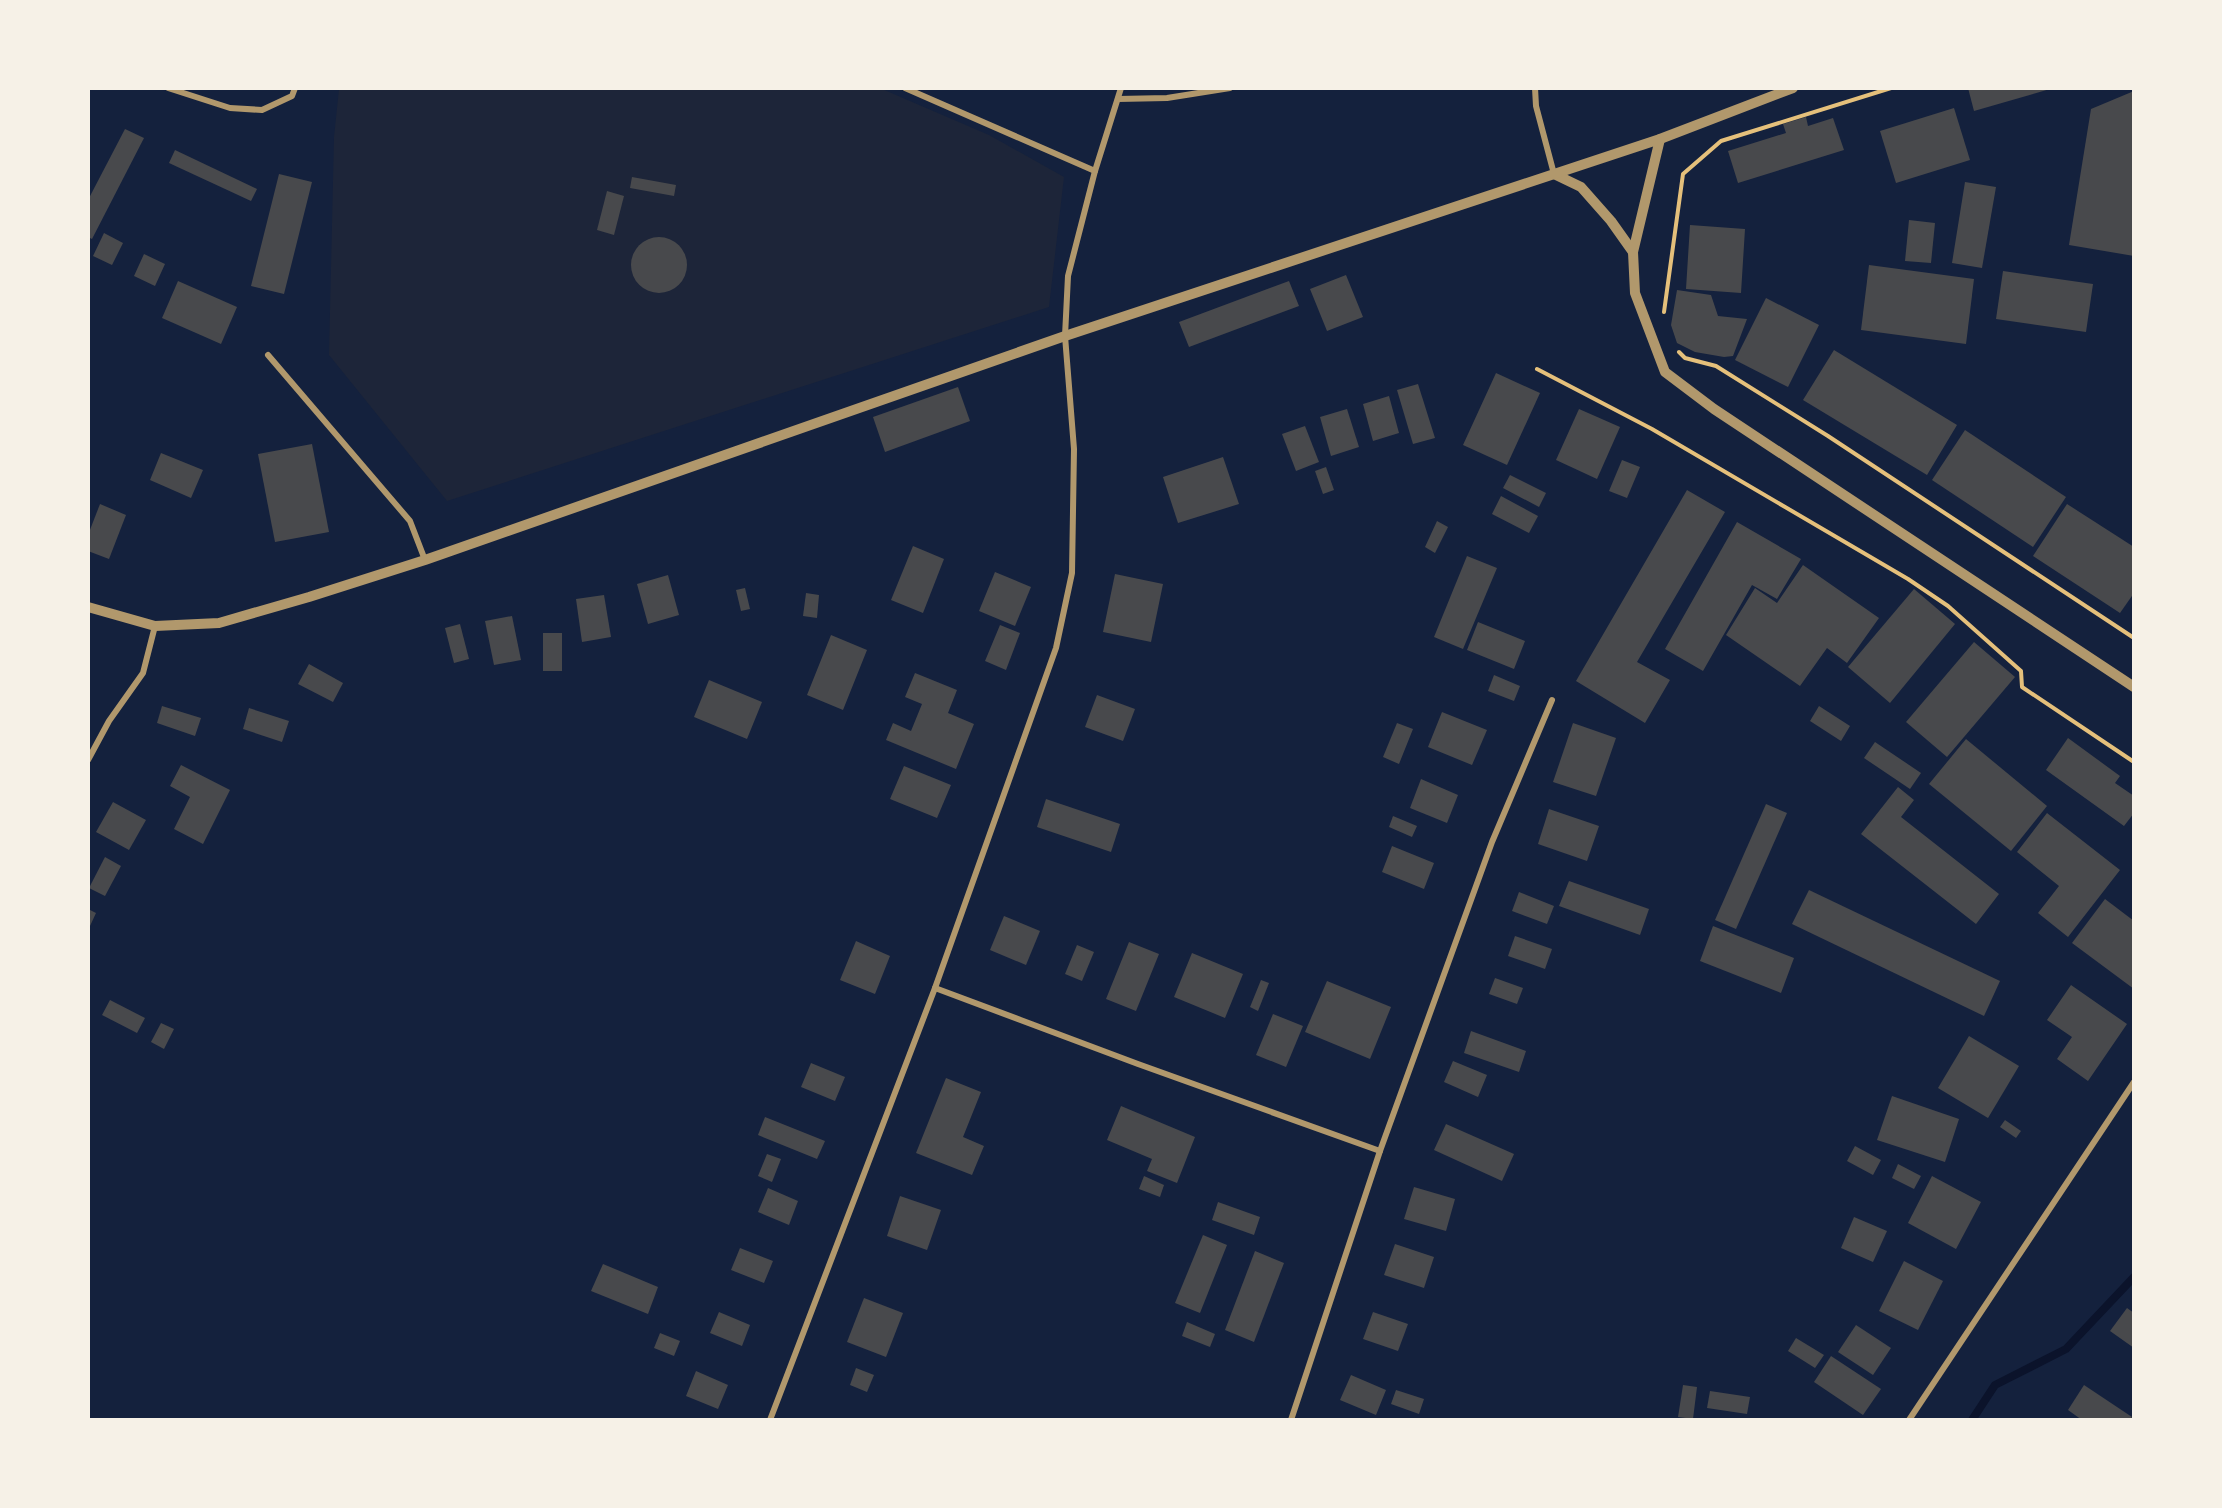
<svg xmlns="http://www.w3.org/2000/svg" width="2222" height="1508" viewBox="0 0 2222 1508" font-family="'Nunito Sans',sans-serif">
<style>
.green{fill:#1d2539}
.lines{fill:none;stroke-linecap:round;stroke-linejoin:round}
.stream{stroke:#0b132b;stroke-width:8}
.building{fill:#48494c}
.path{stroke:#e5c07b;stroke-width:4}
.minor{stroke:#b1986c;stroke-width:6}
.tertiary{stroke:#b1986c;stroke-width:10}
</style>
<rect width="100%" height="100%" fill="#14213d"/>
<polygon class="green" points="339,89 882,89 989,135 1064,177 1049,307 447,501 329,355 334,137"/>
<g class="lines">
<polyline class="stream" points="1972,1420 1995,1385 2066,1349 2134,1277"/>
</g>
<g class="building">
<polygon points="1968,88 2050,88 2050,89 1974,111"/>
<polygon points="2134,91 2134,256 2069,245 2091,109"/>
<polygon points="1954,108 1970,160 1896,183 1880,131"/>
<polygon points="1806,117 1808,126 1833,118 1844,150 1738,183 1728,151 1786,133 1783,124"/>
<polygon points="125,129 144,138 92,239 88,237 88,200"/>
<polygon points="175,150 257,189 251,201 169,163"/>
<polygon points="279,174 312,182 284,294 251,286"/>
<polygon points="632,177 676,185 674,196 630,188"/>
<polygon points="1965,182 1996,187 1982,268 1952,263"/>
<polygon points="607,191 624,196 614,235 597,230"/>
<polygon points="1909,220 1935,223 1931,263 1905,261"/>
<polygon points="1690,225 1745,229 1741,293 1686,289"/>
<polygon points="104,233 123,243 112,265 93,256"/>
<circle cx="659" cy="265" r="28"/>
<polygon points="144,254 165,264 155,286 134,276"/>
<polygon points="1869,265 1974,279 1966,344 1861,330"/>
<polygon points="2003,271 2093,284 2086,332 1996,319"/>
<polygon points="1346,275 1363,317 1327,331 1310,289"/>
<polygon points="178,281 237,307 221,344 162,318"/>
<polygon points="1289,281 1299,306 1189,347 1179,322"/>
<polygon points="1677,290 1711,295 1718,316 1747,319 1733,356 1724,357 1695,352 1677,343 1671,325"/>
<polygon points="1766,298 1819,325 1788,387 1735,360"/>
<polygon points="1834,350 1957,425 1927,475 1803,400"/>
<polygon points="1496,373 1540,393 1507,465 1463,445"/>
<polygon points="1418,384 1435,438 1413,444 1397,390"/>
<polygon points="958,387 970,421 885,452 873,417"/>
<polygon points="1389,396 1399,433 1373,441 1363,404"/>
<polygon points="1347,409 1359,447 1331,456 1320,417"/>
<polygon points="1579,409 1620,427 1597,479 1556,460"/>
<polygon points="1305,426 1319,462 1296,471 1282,434"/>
<polygon points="1965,430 2066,497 2033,547 1932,480"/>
<polygon points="312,444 329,532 275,542 258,454"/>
<polygon points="161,453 203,470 191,498 150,480"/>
<polygon points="1223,457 1239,504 1178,523 1163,477"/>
<polygon points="1622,460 1640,467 1627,498 1609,491"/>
<polygon points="1326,467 1334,490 1323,494 1315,471"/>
<polygon points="1510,475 1546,493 1539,507 1503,488"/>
<polygon points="1687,490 1725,512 1637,662 1670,680 1645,723 1576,681"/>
<polygon points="1501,496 1538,516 1529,533 1492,514"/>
<polygon points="100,504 126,515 109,559 88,551 88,535"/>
<polygon points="2067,504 2134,547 2134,593 2120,613 2033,556"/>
<polygon points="1437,521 1448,527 1435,553 1425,547"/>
<polygon points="1737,522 1801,559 1777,599 1752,585 1703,671 1665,649"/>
<polygon points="913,546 944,559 923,613 891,600"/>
<polygon points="1467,556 1497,568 1463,649 1434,637"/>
<polygon points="1803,565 1879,618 1847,663 1827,648 1800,686 1726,635 1755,588 1777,603"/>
<polygon points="995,572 1031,587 1015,626 979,611"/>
<polygon points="1115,574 1163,584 1151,642 1103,632"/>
<polygon points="668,575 679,615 648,624 637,584"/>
<polygon points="745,588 750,609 741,611 736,590"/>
<polygon points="1914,589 1955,624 1890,703 1848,667"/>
<polygon points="806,593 819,595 817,618 803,616"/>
<polygon points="604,595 611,637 582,642 576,599"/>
<polygon points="512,616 521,660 494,665 485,621"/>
<polygon points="1478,622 1525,641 1514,669 1467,650"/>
<polygon points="460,624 469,659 454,663 445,628"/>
<polygon points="1000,625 1020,633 1006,670 985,661"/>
<rect x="543" y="633" width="19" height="38"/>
<polygon points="831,635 867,650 843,710 807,695"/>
<polygon points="1974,642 2015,677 1947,757 1906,722"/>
<polygon points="309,664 343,683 333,702 298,684"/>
<polygon points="915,673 957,690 948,713 974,724 956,769 886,740 893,723 911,731 922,704 905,697"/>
<polygon points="1494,675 1520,686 1514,701 1488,691"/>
<polygon points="709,680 762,702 747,739 694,717"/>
<polygon points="1097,695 1135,709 1123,741 1085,727"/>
<polygon points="162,706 201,718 195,736 157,723"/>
<polygon points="1819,706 1850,726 1841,741 1810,721"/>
<polygon points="249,708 289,721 282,742 243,729"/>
<polygon points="1442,712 1487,730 1472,765 1428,747"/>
<polygon points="1397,723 1413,729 1399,764 1383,757"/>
<polygon points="1573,723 1616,738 1596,796 1553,782"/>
<polygon points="2068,738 2120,776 2115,783 2134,796 2134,813 2124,826 2046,770"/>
<polygon points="1966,739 2047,806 2011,851 1929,784"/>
<polygon points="1875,742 1921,773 1910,789 1864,758"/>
<polygon points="181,765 230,790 203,844 174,829 190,797 170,786"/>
<polygon points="904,766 951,785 937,818 890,799"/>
<polygon points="1421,779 1458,795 1447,823 1410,808"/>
<polygon points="1898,787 1914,800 1901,817 1999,894 1976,924 1861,834"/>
<polygon points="1046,799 1120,824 1111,852 1037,827"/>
<polygon points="113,802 146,820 129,850 96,832"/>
<polygon points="1766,804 1787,813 1736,929 1715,920"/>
<polygon points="1549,809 1599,826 1587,861 1538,844"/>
<polygon points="2047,813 2120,870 2068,937 2038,913 2059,886 2017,852"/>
<polygon points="1393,816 1417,826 1412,837 1389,827"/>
<polygon points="1392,846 1434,863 1424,889 1382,872"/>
<polygon points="105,857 121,866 105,896 89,888"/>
<polygon points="1569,881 1649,909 1640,935 1559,906"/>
<polygon points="1809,890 2000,981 1984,1016 1792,924"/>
<polygon points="1519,892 1554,906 1547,924 1512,911"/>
<polygon points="2105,899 2134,921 2134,989 2072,943"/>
<polygon points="88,909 96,913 90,926 88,926"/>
<polygon points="1004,916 1040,931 1026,965 990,950"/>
<polygon points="1713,926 1794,958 1781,993 1700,961"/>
<polygon points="1515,936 1552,949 1545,969 1508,956"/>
<polygon points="856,941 890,956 875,994 840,980"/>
<polygon points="1129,942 1159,954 1136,1011 1106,999"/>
<polygon points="1077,945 1094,952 1082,981 1065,974"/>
<polygon points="1192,953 1243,974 1225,1018 1174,997"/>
<polygon points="1495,978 1523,988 1517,1004 1489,994"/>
<polygon points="1261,980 1269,983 1258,1011 1250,1007"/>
<polygon points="1327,981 1391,1007 1370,1059 1305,1032"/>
<polygon points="2071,985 2127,1024 2088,1081 2057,1059 2072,1037 2047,1020"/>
<polygon points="110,1000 145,1018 137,1033 102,1015"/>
<polygon points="1273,1014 1303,1026 1286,1067 1256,1055"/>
<polygon points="161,1023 174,1029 164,1049 151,1042"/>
<polygon points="1471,1031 1526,1051 1519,1072 1464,1053"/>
<polygon points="1969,1036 2019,1066 1988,1118 1938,1088"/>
<polygon points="1453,1061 1487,1075 1478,1097 1444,1082"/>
<polygon points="811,1063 845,1077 835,1101 801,1087"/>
<polygon points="946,1078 981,1092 963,1137 984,1146 972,1175 916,1153"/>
<polygon points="1892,1096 1959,1119 1945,1162 1877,1140"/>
<polygon points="1121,1106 1195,1137 1177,1183 1147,1171 1152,1159 1107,1140"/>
<polygon points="765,1117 825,1141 817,1159 758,1135"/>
<polygon points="2005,1120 2021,1131 2016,1138 2000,1127"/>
<polygon points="1446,1124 1514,1154 1502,1181 1434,1150"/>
<polygon points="1855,1146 1881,1160 1873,1175 1847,1161"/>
<polygon points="767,1154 781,1159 772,1182 758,1176"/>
<polygon points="1898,1164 1921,1176 1914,1189 1892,1178"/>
<polygon points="1144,1176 1164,1185 1160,1197 1139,1189"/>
<polygon points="1932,1176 1981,1202 1956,1249 1908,1223"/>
<polygon points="1414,1187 1455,1199 1446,1231 1404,1219"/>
<polygon points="768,1188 798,1201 789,1225 758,1212"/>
<polygon points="900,1196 941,1210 927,1250 887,1236"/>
<polygon points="1218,1202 1260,1217 1254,1235 1212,1220"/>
<polygon points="1854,1217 1887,1231 1873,1262 1841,1248"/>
<polygon points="1203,1235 1227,1245 1200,1313 1175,1303"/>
<polygon points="1395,1244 1434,1257 1424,1288 1384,1275"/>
<polygon points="740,1248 773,1261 764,1283 731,1270"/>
<polygon points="1255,1251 1284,1263 1254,1342 1225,1330"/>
<polygon points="1904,1261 1943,1281 1918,1330 1879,1311"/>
<polygon points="603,1264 658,1287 648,1314 591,1291"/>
<polygon points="864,1298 903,1313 886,1357 847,1342"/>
<polygon points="2127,1308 2134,1313 2134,1348 2110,1331"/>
<polygon points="719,1312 750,1325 742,1346 710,1333"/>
<polygon points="1373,1312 1408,1324 1398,1351 1363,1339"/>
<polygon points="1187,1322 1215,1334 1210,1347 1182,1336"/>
<polygon points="1856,1325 1891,1348 1873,1375 1838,1352"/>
<polygon points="660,1333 680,1341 674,1356 654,1348"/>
<polygon points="1796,1338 1824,1355 1815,1368 1788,1351"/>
<polygon points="1831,1356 1881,1389 1863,1415 1814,1382"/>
<polygon points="856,1368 874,1375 867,1392 850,1385"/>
<polygon points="696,1371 728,1385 718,1409 686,1396"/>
<polygon points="1351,1375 1386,1390 1376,1415 1340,1400"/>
<polygon points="1683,1385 1697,1387 1693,1419 1678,1417"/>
<polygon points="2084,1385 2132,1417 2130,1420 2082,1420 2068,1410"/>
<polygon points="1396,1390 1424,1399 1419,1414 1391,1404"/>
<polygon points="1710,1391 1750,1397 1747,1414 1707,1408"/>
</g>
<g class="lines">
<g class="path">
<polyline points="1664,312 1683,174 1721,141 1891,88"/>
<polyline points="1679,352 1685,358 1716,366 1828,436 2134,638"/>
<polyline points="1537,369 1652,429 1908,579 1948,606 2021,671 2022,687 2134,762"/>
</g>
<g class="minor">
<polyline points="168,88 230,108 262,110 292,96 295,88"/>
<polyline points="905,88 1095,171"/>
<polyline points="1535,88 1536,106 1554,174"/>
<polyline points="1118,99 1167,98 1230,88"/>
<polyline points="268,355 410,521 425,560"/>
<polyline points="88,760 109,721 143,673 155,626"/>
<polyline points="935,988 1138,1064 1380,1151"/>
<polyline points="770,1420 935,988 1056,648 1072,573 1074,449 1065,336 1068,276 1095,171 1121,88"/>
<polyline points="1291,1420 1380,1151 1492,842 1552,700"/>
<polyline points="1909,1420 2134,1082"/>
</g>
<g class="tertiary">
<polyline points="1660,139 1633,252 1635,293 1665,372 1714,409 2134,687"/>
<polyline points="1554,174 1581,187 1611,221 1633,252"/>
<polyline points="88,607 155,626 219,623 309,597 425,560 1065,336 1660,139 1793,88"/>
</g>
</g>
<rect width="2222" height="1508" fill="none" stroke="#f6f1e7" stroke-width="180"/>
</svg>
